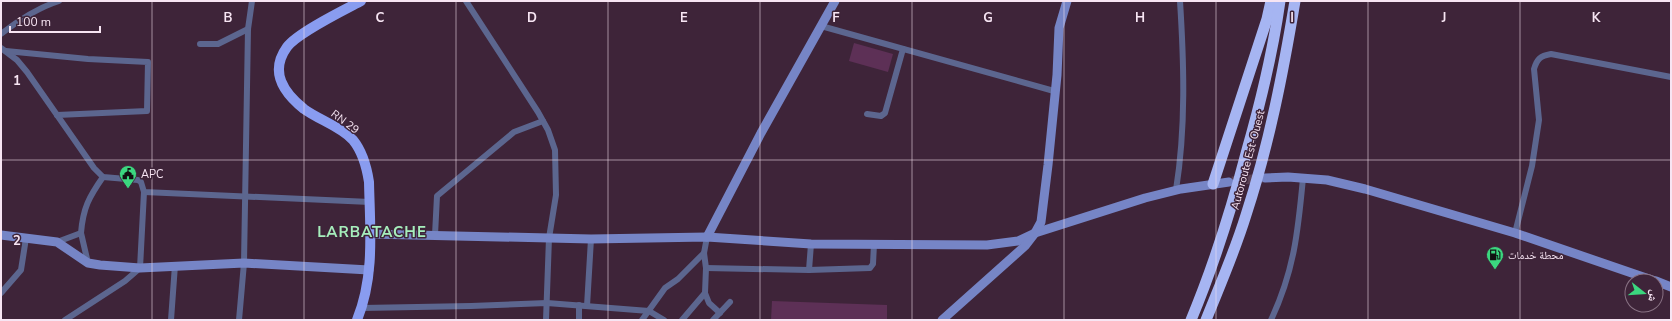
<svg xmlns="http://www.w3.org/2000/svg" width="1672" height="321" viewBox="0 0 1672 321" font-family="'Nunito Sans','Noto Naskh Arabic',sans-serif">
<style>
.green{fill:#5d3056}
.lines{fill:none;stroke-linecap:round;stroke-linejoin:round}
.secondary-tunnel{stroke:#5a4155;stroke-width:9;stroke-dasharray:9 4.5;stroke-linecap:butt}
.street{stroke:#5c668f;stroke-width:6}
.secondary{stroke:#7685c6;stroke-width:9}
.primary{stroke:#899cf0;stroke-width:10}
.highway{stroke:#a6b5f2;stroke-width:11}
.grid{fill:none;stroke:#f7e5f3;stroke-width:1;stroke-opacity:0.55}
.labels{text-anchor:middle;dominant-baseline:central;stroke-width:3;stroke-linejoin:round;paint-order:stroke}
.street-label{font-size:11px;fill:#f7e5f3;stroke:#3e2439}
.poi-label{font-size:11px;fill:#f7e5f3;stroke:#3e2439;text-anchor:start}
.district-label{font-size:15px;font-weight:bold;letter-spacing:1px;fill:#a6eebc;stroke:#3e2439}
.grid-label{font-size:13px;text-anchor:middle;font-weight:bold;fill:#f7e5f3;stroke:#3e2439;stroke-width:3;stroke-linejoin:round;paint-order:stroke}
</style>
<rect width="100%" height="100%" fill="#3e2439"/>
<g class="green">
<polygon points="854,43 893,54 888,72 849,61"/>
<polygon points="772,301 887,305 887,320 771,320"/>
</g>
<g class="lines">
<polyline class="secondary-tunnel" points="1232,181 1263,178"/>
<g class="street">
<polyline points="466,1 538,112 548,130 555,150 556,195 549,238 546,320"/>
<polyline points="821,26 1054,91"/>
<path d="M1 34C19 20 37 8 59 1"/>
<polyline points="200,44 218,44 248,29"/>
<polyline points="1,48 17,60 27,72 94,168 103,177 138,180 141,182 144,192 370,202"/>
<polyline points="6,51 88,59 148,62 147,111 57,115"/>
<polyline points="867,114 881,116 885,113 903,49"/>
<path d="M1176 190C1186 127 1184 64 1180 1"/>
<polyline points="81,233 88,263"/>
<path d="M1515 233 1532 166 1539 120 1534 69C1537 59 1540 56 1551 54L1671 77"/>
<polyline points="435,235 437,196 514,132 543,121"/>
<path d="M57 242 81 233C83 208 89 197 103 177"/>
<polyline points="706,268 809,270 870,268 873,264 874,244"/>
<polyline points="809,270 811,244"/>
<polyline points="1,293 21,270 26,238"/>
<polyline points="705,293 709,303 720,313"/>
<polyline points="579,305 579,320"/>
<polyline points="587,306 591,239"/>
<polyline points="362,308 471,306 547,303 649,311 664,320"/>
<polyline points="65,320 125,281 140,268 144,192"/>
<polyline points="171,320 175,265"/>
<polyline points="239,320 244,263 248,29 252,1"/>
<polyline points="642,320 665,288 678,279 704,253"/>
<polyline points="682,320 705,293 706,268 704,253 707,237"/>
<polyline points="713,320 730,302"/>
<path d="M1271 320C1294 271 1298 232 1303 178"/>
</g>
<g class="secondary">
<polyline points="1265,178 1288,177 1327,180 1365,189 1515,233 1655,281"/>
<polyline points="370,234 591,239 707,237 811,244 987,245 1018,241 1035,233 1145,198 1181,189 1229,182"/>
<polyline points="1,235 57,242 88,263 100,265 140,268 244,263 369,270"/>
<polyline points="707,237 761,133 835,1"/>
<polyline points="1656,281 1671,287"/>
<polyline points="942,320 1025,246 1035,233 1041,222 1048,165 1057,75 1059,28 1067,1"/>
</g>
<path class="primary" d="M357 320C375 276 370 229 369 182 367 169 362 151 353 140 340 126 319 120 304 109 284 93 269 72 287 47 297 33 344 10 361 1"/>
<g class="highway">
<polyline points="1213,184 1267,19 1271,1"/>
<path d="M1191 320C1214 265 1232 207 1247 150 1261 101 1273 51 1280 1"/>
<path d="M1206 320C1220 285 1235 251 1246 215 1269 145 1283 73 1295 1"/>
</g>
</g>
<path class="grid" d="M152 1V320M304 1V320M456 1V320M608 1V320M760 1V320M912 1V320M1064 1V320M1216 1V320M1368 1V320M1520 1V320M1 160H1671"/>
<defs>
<symbol id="civic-pin" viewBox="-11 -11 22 30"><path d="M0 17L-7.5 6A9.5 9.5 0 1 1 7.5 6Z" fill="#3bd77f" stroke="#3e2439"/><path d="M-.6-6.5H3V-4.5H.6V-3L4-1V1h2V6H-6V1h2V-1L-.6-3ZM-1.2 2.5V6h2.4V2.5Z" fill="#111"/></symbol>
<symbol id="fuel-pin" viewBox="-11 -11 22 30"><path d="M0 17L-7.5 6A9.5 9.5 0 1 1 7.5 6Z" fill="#3bd77f" stroke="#3e2439"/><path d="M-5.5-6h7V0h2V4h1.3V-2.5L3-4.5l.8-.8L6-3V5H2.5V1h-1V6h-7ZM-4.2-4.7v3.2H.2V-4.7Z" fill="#111"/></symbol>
</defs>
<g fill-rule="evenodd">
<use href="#civic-pin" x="118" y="164" width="20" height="27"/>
<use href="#fuel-pin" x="1485" y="245" width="20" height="27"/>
</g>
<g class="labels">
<g class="street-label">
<text transform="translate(345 122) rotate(37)">RN 29</text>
<text transform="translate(1248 160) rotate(-75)">Autoroute Est-Ouest</text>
</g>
<g class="poi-label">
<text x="141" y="174">APC</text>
<text x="1508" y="255">محطة خدمات</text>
</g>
<g class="district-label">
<text x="372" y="232">LARBATACHE</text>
</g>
</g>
<g class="grid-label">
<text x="228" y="22">B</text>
<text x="380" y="22">C</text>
<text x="532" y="22">D</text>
<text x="684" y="22">E</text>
<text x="836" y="22">F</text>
<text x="988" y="22">G</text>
<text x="1140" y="22">H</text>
<text x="1292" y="22">I</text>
<text x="1444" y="22">J</text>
<text x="1596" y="22">K</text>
<text x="17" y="85">1</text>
<text x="17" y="245">2</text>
</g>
<rect width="1672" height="321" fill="none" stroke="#f7e5f3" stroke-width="4"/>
<g transform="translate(1644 293) rotate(107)"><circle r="19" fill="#3e2439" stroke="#887183"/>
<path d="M0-3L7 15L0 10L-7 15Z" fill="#3bd77f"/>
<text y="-6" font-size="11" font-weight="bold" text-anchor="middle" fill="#f7e5f3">ش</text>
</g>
<path d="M10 26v6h90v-6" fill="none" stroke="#f7e5f3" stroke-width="2"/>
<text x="16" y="26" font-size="12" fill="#f7e5f3" stroke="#3e2439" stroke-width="3" paint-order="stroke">100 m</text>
</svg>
